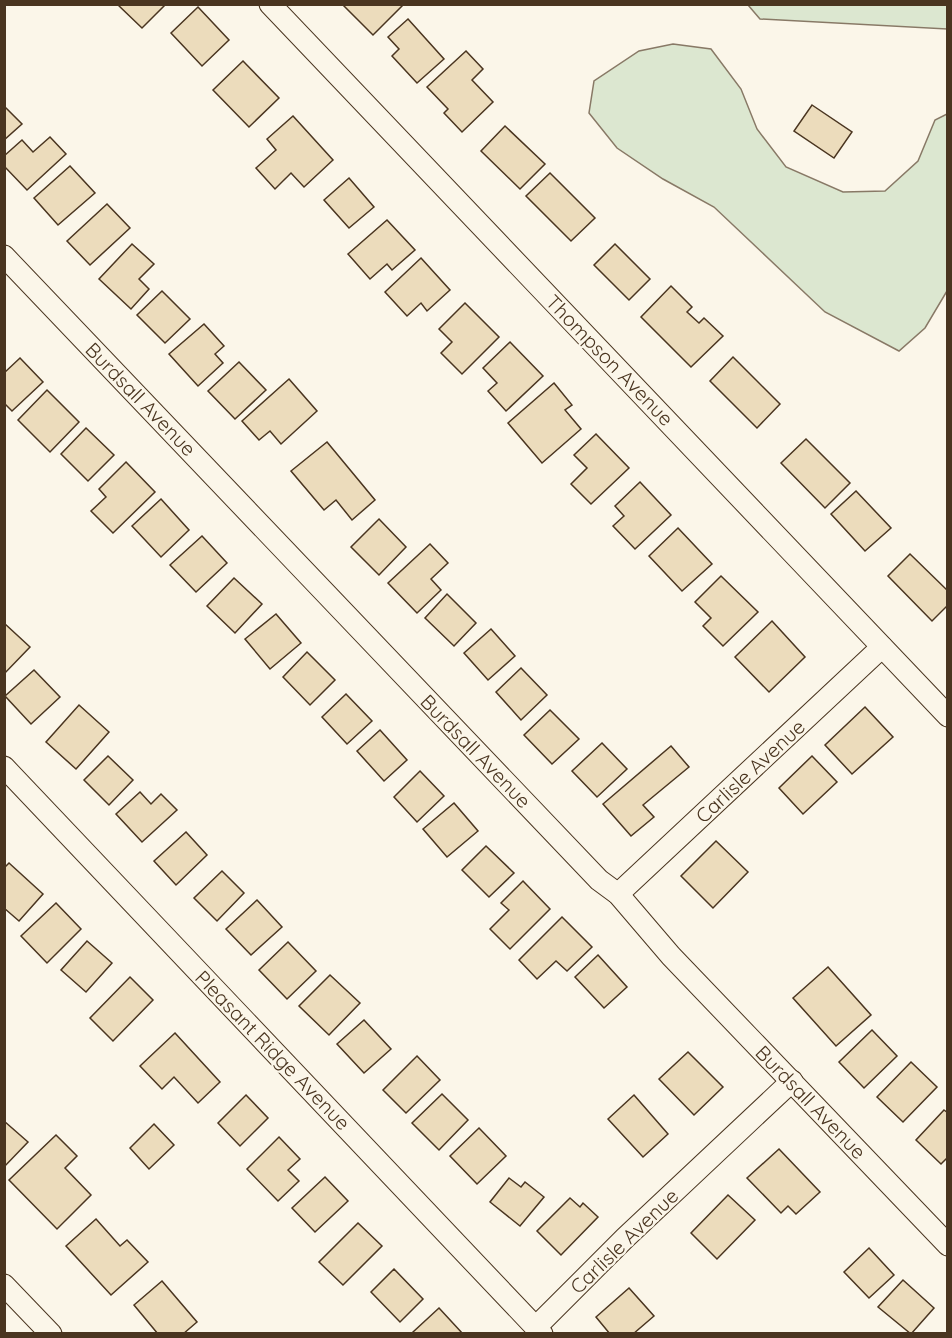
<svg xmlns="http://www.w3.org/2000/svg" width="952" height="1338" viewBox="0 0 952 1338" font-family="Quicksand,sans-serif">
<style>
.green{fill:#dce7d0;stroke:#887966;stroke-width:1.5}
.building{fill:#ecdcbc;stroke:#4a3520;stroke-width:1.5}
.lines{fill:none;stroke-linecap:round;stroke-linejoin:round}
.street-casing{stroke:#4a3520;stroke-width:23}
.street{stroke:#fbf6e9;stroke-width:21}
.labels{text-anchor:middle;dominant-baseline:central;stroke-width:4.5;stroke-linejoin:round;paint-order:stroke}
.street-label{font-size:20px;fill:#4a3520;stroke:#fbf6e9}
</style>
<rect width="100%" height="100%" fill="#fbf6e9"/>
<g class="green">
<polygon points="748,5 947,5 947,29 760,19"/>
<polygon points="673,44 711,49 741,89 757,129 786,167 843,192 885,191 918,161 935,120 947,114 947,291 925,328 899,351 825,312 714,207 663,179 617,148 589,113 594,81 639,51"/>
</g>
<g class="building">
<polygon points="117,4 166,4 142,28"/>
<polygon points="342,4 404,4 373,35"/>
<polygon points="198,7 229,40 202,66 171,33"/>
<polygon points="408,19 444,59 417,83 392,56 399,49 388,37"/>
<polygon points="466,51 483,69 472,80 493,102 462,132 444,113 448,109 427,87"/>
<polygon points="243,61 279,98 249,127 213,90"/>
<polygon points="812,105 852,132 834,158 794,131"/>
<polygon points="4,106 22,124 4,140"/>
<polygon points="293,116 333,160 304,187 291,173 275,189 256,168 276,150 267,139"/>
<polygon points="505,126 545,164 520,189 481,151"/>
<polygon points="50,137 66,154 27,190 4,166 4,156 22,140 33,152"/>
<polygon points="70,166 95,193 58,225 34,198"/>
<polygon points="550,173 595,218 571,241 526,196"/>
<polygon points="349,178 374,207 349,228 324,200"/>
<polygon points="107,204 130,228 90,265 67,241"/>
<polygon points="387,220 415,250 392,270 387,264 370,279 348,254"/>
<polygon points="132,244 154,264 139,279 149,289 131,309 99,279"/>
<polygon points="615,244 650,279 629,300 594,265"/>
<polygon points="421,258 450,290 427,311 421,303 407,316 385,292"/>
<polygon points="671,286 692,307 687,312 699,323 704,318 723,336 691,367 641,317"/>
<polygon points="162,291 190,319 165,343 137,315"/>
<polygon points="465,303 499,337 462,374 441,353 452,342 439,329"/>
<polygon points="204,324 224,346 215,354 223,363 198,386 169,354"/>
<polygon points="510,342 543,376 506,411 488,391 497,383 483,368"/>
<polygon points="733,357 780,404 757,428 710,381"/>
<polygon points="20,358 43,382 12,411 4,403 4,373"/>
<polygon points="239,362 266,390 235,419 208,391"/>
<polygon points="289,379 317,411 281,444 270,431 259,440 242,421"/>
<polygon points="554,383 572,405 565,410 581,429 542,463 508,423"/>
<polygon points="47,390 79,422 50,452 18,420"/>
<polygon points="86,428 114,455 88,481 61,454"/>
<polygon points="596,434 629,468 591,504 571,484 587,468 574,455"/>
<polygon points="806,439 850,483 825,508 781,463"/>
<polygon points="327,442 375,500 352,520 336,500 324,510 291,471"/>
<polygon points="126,462 155,492 113,533 91,511 106,497 99,489"/>
<polygon points="640,482 671,515 635,549 613,526 624,516 615,506"/>
<polygon points="856,491 891,528 865,551 831,514"/>
<polygon points="161,499 189,530 161,557 132,526"/>
<polygon points="379,519 406,547 379,575 351,547"/>
<polygon points="678,528 712,564 682,591 649,556"/>
<polygon points="202,536 227,563 196,592 170,565"/>
<polygon points="430,544 448,563 431,579 441,590 417,613 388,583"/>
<polygon points="910,554 948,591 948,605 932,621 888,576"/>
<polygon points="721,576 758,612 723,646 703,626 711,618 695,602"/>
<polygon points="234,578 262,604 235,633 207,606"/>
<polygon points="447,594 476,623 454,646 425,618"/>
<polygon points="276,614 301,643 270,669 245,639"/>
<polygon points="772,621 805,657 769,692 735,657"/>
<polygon points="4,623 30,647 4,674"/>
<polygon points="491,629 515,656 488,680 464,653"/>
<polygon points="307,652 335,680 310,705 283,677"/>
<polygon points="521,668 547,695 521,720 496,692"/>
<polygon points="34,670 60,697 31,724 5,696"/>
<polygon points="346,694 372,721 347,744 322,717"/>
<polygon points="79,705 109,732 76,769 46,742"/>
<polygon points="865,707 893,737 852,774 825,745"/>
<polygon points="550,710 579,739 552,764 524,735"/>
<polygon points="380,730 407,760 384,781 357,751"/>
<polygon points="602,743 627,769 597,797 572,771"/>
<polygon points="671,746 689,767 643,805 654,817 631,836 603,804"/>
<polygon points="108,756 133,780 109,805 84,780"/>
<polygon points="812,756 837,782 803,814 779,788"/>
<polygon points="420,771 444,796 417,822 394,797"/>
<polygon points="140,792 151,804 161,794 177,810 142,842 116,814"/>
<polygon points="454,803 478,831 447,857 423,829"/>
<polygon points="186,832 207,855 176,885 154,861"/>
<polygon points="716,841 748,872 713,908 681,876"/>
<polygon points="486,846 514,873 489,897 462,870"/>
<polygon points="9,863 43,894 19,921 4,908 4,868"/>
<polygon points="222,871 244,893 217,921 194,898"/>
<polygon points="523,881 550,909 510,949 490,929 509,910 501,903"/>
<polygon points="257,900 282,927 251,955 226,929"/>
<polygon points="56,903 81,929 47,963 21,936"/>
<polygon points="562,917 592,947 567,971 556,961 537,979 519,960"/>
<polygon points="87,941 112,963 86,992 61,970"/>
<polygon points="288,942 316,971 287,999 259,970"/>
<polygon points="598,955 627,987 604,1008 575,977"/>
<polygon points="828,967 871,1015 836,1046 793,998"/>
<polygon points="330,975 360,1003 329,1035 299,1006"/>
<polygon points="130,977 153,1000 113,1041 90,1018"/>
<polygon points="364,1020 391,1049 364,1073 337,1044"/>
<polygon points="872,1030 897,1056 864,1088 839,1062"/>
<polygon points="175,1033 220,1082 198,1103 174,1077 162,1089 140,1066"/>
<polygon points="688,1052 723,1087 694,1115 659,1079"/>
<polygon points="417,1056 440,1080 406,1113 383,1090"/>
<polygon points="911,1062 937,1087 903,1122 877,1097"/>
<polygon points="442,1094 468,1120 439,1150 412,1123"/>
<polygon points="246,1095 268,1118 240,1146 218,1123"/>
<polygon points="634,1095 668,1134 643,1157 608,1119"/>
<polygon points="944,1110 948,1113 948,1157 941,1164 916,1140"/>
<polygon points="4,1121 28,1142 4,1167"/>
<polygon points="154,1124 174,1145 149,1169 130,1148"/>
<polygon points="479,1128 506,1156 477,1184 450,1156"/>
<polygon points="56,1135 77,1156 65,1168 91,1195 57,1229 9,1180"/>
<polygon points="279,1137 300,1159 288,1170 299,1181 278,1201 247,1169"/>
<polygon points="779,1149 820,1192 796,1214 788,1206 781,1213 747,1178"/>
<polygon points="325,1177 348,1201 315,1232 292,1208"/>
<polygon points="509,1178 521,1187 525,1182 544,1197 520,1226 490,1202"/>
<polygon points="728,1195 755,1220 717,1259 691,1233"/>
<polygon points="570,1198 580,1207 583,1203 598,1217 561,1255 537,1231"/>
<polygon points="96,1219 120,1246 127,1240 148,1262 111,1295 66,1246"/>
<polygon points="358,1223 382,1246 343,1285 319,1262"/>
<polygon points="869,1248 894,1275 869,1298 844,1272"/>
<polygon points="394,1269 423,1299 400,1322 371,1292"/>
<polygon points="903,1280 934,1308 911,1334 878,1307"/>
<polygon points="162,1281 197,1322 183,1334 158,1334 134,1305"/>
<polygon points="629,1288 654,1316 633,1334 610,1334 596,1317"/>
<polygon points="439,1308 463,1334 415,1334 413,1332"/>
</g>
<g class="lines">
<defs>
<g id="street">
<polyline points="270,4 948,716"/>
<polyline points="4,256 599,880 618,894 671,956 948,1245"/>
<polyline points="4,767 542,1334"/>
<polyline points="618,894 882,647"/>
<polyline points="4,1285 51,1334"/>
<polyline points="536,1327 625,1238 792,1081"/>
</g>
</defs>
<use href="#street" class="street-casing"/>
<use href="#street" class="street"/>
</g>
<g class="labels">
<g class="street-label">
<text transform="translate(610 360) rotate(46)">Thompson Avenue</text>
<text transform="translate(141 399) rotate(46)">Burdsall Avenue</text>
<text transform="translate(476 751) rotate(46)">Burdsall Avenue</text>
<text transform="translate(750 771) rotate(-43)">Carlisle Avenue</text>
<text transform="translate(273 1050) rotate(46)">Pleasant Ridge Avenue</text>
<text transform="translate(811 1102) rotate(46)">Burdsall Avenue</text>
<text transform="translate(624 1241) rotate(-44)">Carlisle Avenue</text>
</g>
</g>
<rect width="952" height="1338" fill="none" stroke="#4a3520" stroke-width="12"/>
</svg>
